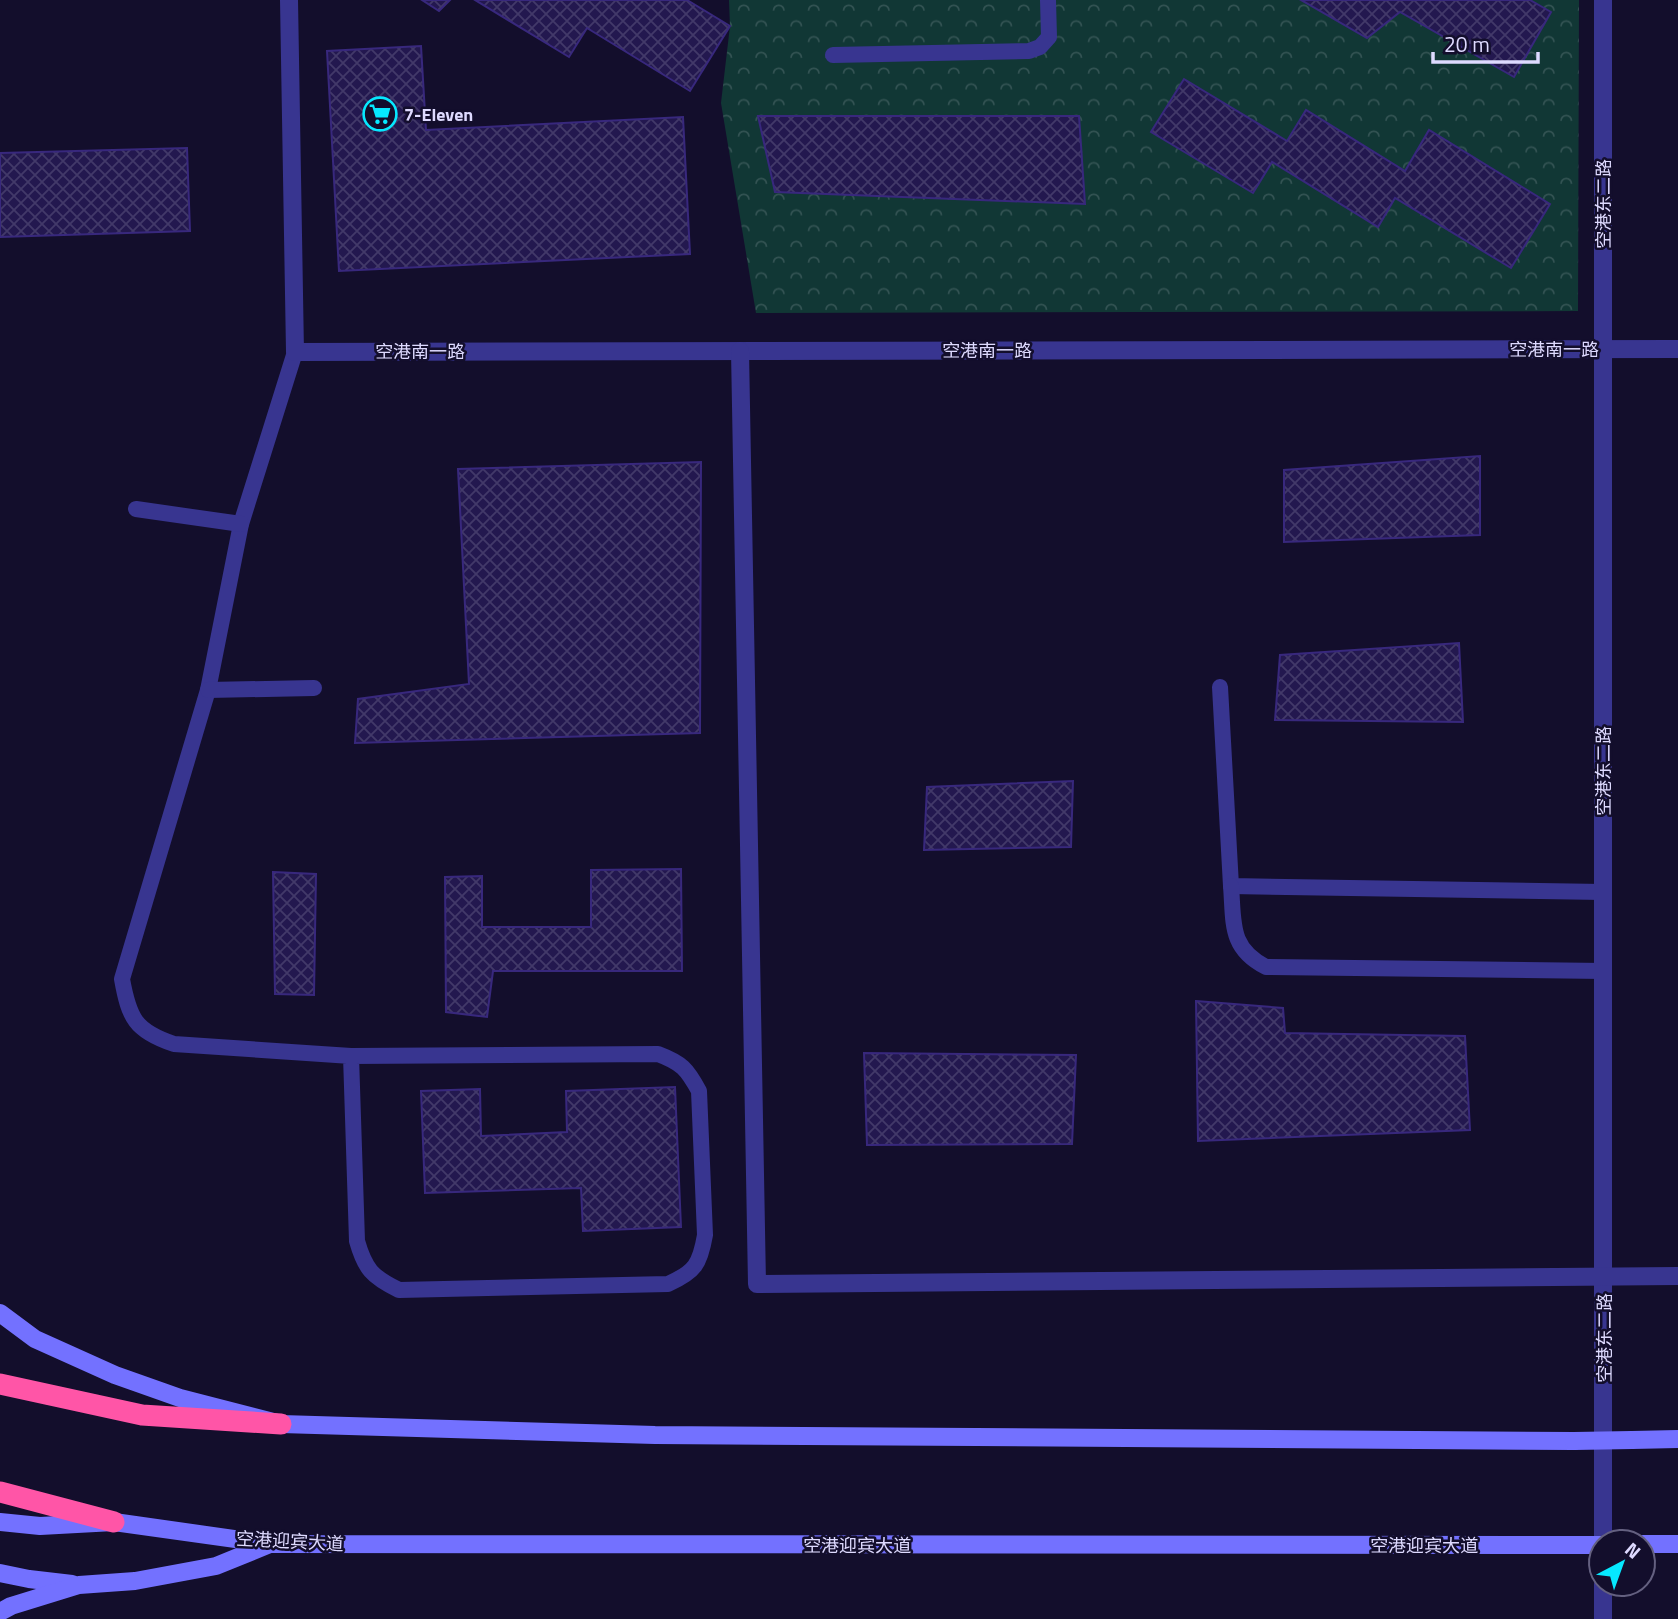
<svg xmlns="http://www.w3.org/2000/svg" width="1678" height="1619" viewBox="0 0 1678 1619" font-family="'Titillium Web','Noto Sans SC',sans-serif">
<style>
.forest{fill:url(#forest-crowns)}
.building{fill:url(#building-cross-hatch);stroke:#38287d;stroke-width:2}
.lines{fill:none;stroke-linecap:round;stroke-linejoin:round}
.lane{stroke:#383590;stroke-width:16}
.street{stroke:#383590;stroke-width:18}
.secondary{stroke:#7371ff;stroke-width:18}
.highway{stroke:#ff55a7;stroke-width:21}
.secondary-bridge{stroke:#7371ff;stroke-width:18}
.labels{text-anchor:middle;dominant-baseline:central;stroke-width:5;stroke-linejoin:round;paint-order:stroke}
.poi-label{font-size:18px;font-weight:bold;fill:#dedaff;stroke:#130e2c;text-anchor:start}
.street-label{font-size:18px;fill:#dedaff;stroke:#130e2c}
</style>
<defs>
<pattern id="forest-crowns" width="20" height="18" patternUnits="userSpaceOnUse" patternTransform="scale(1.75)"><rect width="20" height="18" fill="#113735"/><path d="M2 6a3 3 0 1 1 6 0M12 15a3 3 0 1 1 6 0" fill="none" stroke="#335353"/></pattern>
<pattern id="building-cross-hatch" width="8" height="8" patternUnits="userSpaceOnUse" patternTransform="scale(1.75)"><rect width="8" height="8" fill="#23184f"/><path d="M0 0l8 8M0 8l8-8" fill="none" stroke="#423969"/></pattern>
</defs>
<rect width="100%" height="100%" fill="#130e2c"/>
<polygon class="forest" points="729,0 1579,0 1578,311 756,313 721,103 730,26"/>
<g class="building">
<polygon points="422,0 450,0 439,11"/>
<polygon points="475,0 687,0 730,26 690,91 587,28 569,57"/>
<polygon points="1301,0 1530,0 1551,12 1514,77 1400,12 1367,38"/>
<polygon points="421,46 426,130 683,117 690,254 339,271 327,51"/>
<polygon points="1184,79 1287,141 1306,110 1405,171 1429,130 1550,204 1511,268 1395,198 1378,227 1272,162 1253,193 1151,132"/>
<polygon points="758,116 1079,116 1085,204 775,192"/>
<polygon points="187,148 190,231 0,237 0,153"/>
<polygon points="1480,456 1480,535 1284,542 1284,470"/>
<polygon points="701,462 700,733 355,743 358,699 469,684 458,469"/>
<polygon points="1459,643 1463,722 1275,720 1280,655"/>
<polygon points="1073,781 1071,847 924,850 927,787"/>
<polygon points="681,869 682,971 493,971 487,1017 446,1012 445,877 482,876 482,927 591,927 591,870"/>
<polygon points="273,872 316,874 314,995 275,994"/>
<polygon points="1196,1001 1283,1008 1285,1033 1465,1036 1470,1130 1198,1141"/>
<polygon points="864,1053 1076,1055 1072,1144 867,1145"/>
<polygon points="675,1087 681,1227 583,1231 581,1188 425,1193 421,1091 480,1089 481,1136 567,1132 566,1091"/>
</g>
<g class="lines">
<g class="lane">
<polyline points="833,55 1029,51 1040,47 1049,37 1048,0"/>
<path d="M295 352 241 524 208 690 122 979C129 1018 135 1031 174 1044L351 1056 658 1054C682 1063 687 1069 699 1091L705 1235C700 1264 695 1272 668 1284L399 1290C372 1277 365 1269 357 1241L351 1056"/>
<polyline points="136,509 241,524"/>
<polyline points="1220,687 1231,886 1603,892"/>
<polyline points="208,690 314,688"/>
<path d="M1231 886C1234 923 1229 948 1266 967L1604 971"/>
</g>
<g class="street">
<polyline points="289,0 295,352 1678,349"/>
<polyline points="1603,0 1603,1542"/>
<polyline points="740,351 757,1284 1678,1276"/>
<polyline points="1603,1619 1603,1584"/>
</g>
<g class="secondary">
<polyline points="0,1313 35,1339 115,1375 180,1398 281,1424 655,1435 1574,1441"/>
<polyline points="1632,1440 1678,1439"/>
<polyline points="0,1522 40,1526 114,1522 270,1544 1601,1545"/>
<polyline points="1643,1544 1678,1544"/>
<polyline points="0,1573 29,1579 72,1584"/>
<polyline points="0,1612 11,1606 79,1585 135,1581 216,1566 270,1544"/>
</g>
<g class="highway">
<polyline points="0,1384 142,1415 281,1424"/>
<polyline points="0,1492 114,1522"/>
</g>
<polyline class="secondary-bridge" points="1574,1441 1632,1440"/>
</g>
<defs>
<symbol id="supermarket-ring" viewBox="-11 -11 22 22"><circle r="9.5" fill="#130e2c" stroke="#06e8ff" stroke-width="1.5"/><path d="M-6-5.5h2.5l.6 2H6L4.5 2H-2.5L-4.4-4H-6ZM-1.5 3.2a1.3 1.3 0 1 0 .1 0ZM3 3.2a1.3 1.3 0 1 0 .1 0Z" fill="#06e8ff"/></symbol>
</defs>
<g fill-rule="evenodd">
<use href="#supermarket-ring" x="361" y="95" width="38" height="38"/>
</g>
<g class="labels">
<g class="poi-label">
<text x="404" y="114">7-Eleven</text>
</g>
<g class="street-label">
<text transform="translate(1603 204) rotate(-90)">空港东二路</text>
<text x="1554" y="349">空港南一路</text>
<text x="987" y="350">空港南一路</text>
<text x="420" y="351">空港南一路</text>
<text transform="translate(1603 771) rotate(-90)">空港东二路</text>
<text transform="translate(1604 1338) rotate(-90)">空港东二路</text>
<text transform="translate(290 1541) rotate(3)">空港迎宾大道</text>
<text x="857" y="1545">空港迎宾大道</text>
<text x="1424" y="1545">空港迎宾大道</text>
</g>
</g>
<g transform="translate(1622 1563) rotate(41)"><circle r="33" fill="#130e2c" stroke="#646080" stroke-width="2"/>
<path d="M0-5L12 26L0 18L-12 26Z" fill="#06e8ff"/>
<text y="-10" font-size="19" font-weight="bold" text-anchor="middle" fill="#dedaff">N</text>
</g>
<path d="M1433 52v10h105v-10" fill="none" stroke="#dedaff" stroke-width="3.5"/>
<text x="1444" y="52" font-size="21" fill="#dedaff" stroke="#130e2c" stroke-width="5" paint-order="stroke">20 m</text>
</svg>
